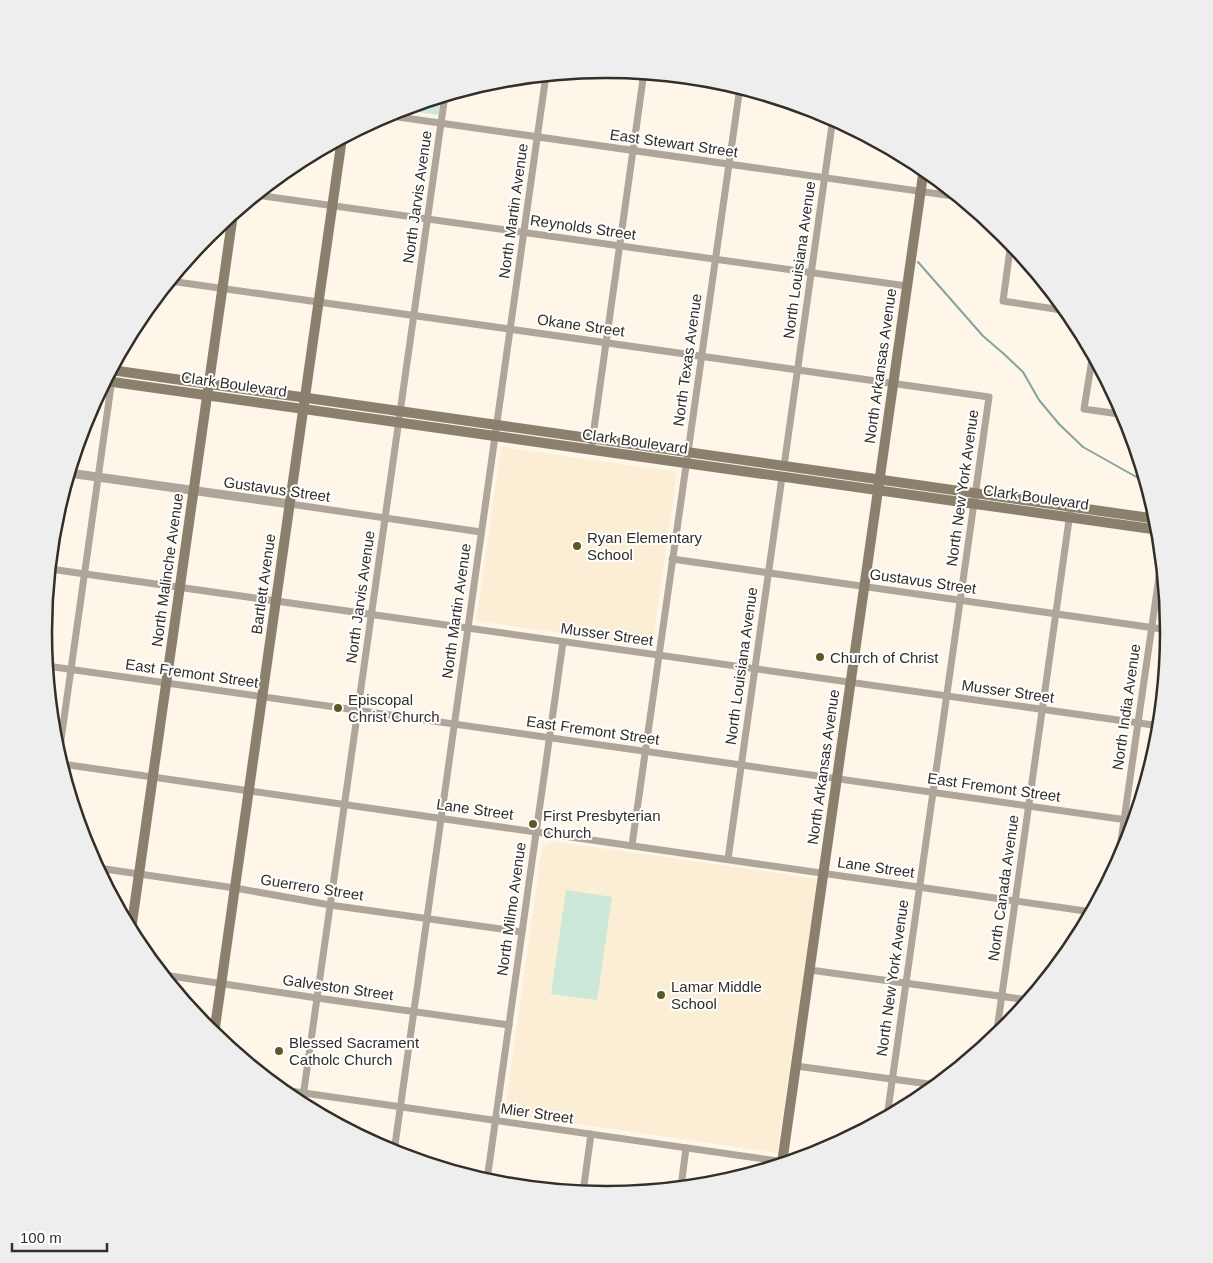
<svg xmlns="http://www.w3.org/2000/svg" width="1213" height="1263" viewBox="0 0 1213 1263" font-family="Arial,sans-serif">
<style>
.built{fill:#fcedd5}
.green{fill:#cce8d8}
.forest{fill:url(#forest-crowns)}
.lines{fill:none;stroke-linecap:round;stroke-linejoin:round}
.stream{stroke:#87a1a4;stroke-width:2}
.minor{stroke:#aea69a;stroke-width:7}
.tertiary{stroke:#aea69a;stroke-width:9}
.secondary{stroke:#8b7f6e;stroke-width:10}
.poi-dot{fill:#5a5a27;stroke:#fff;stroke-width:2}
.labels{text-anchor:middle;dominant-baseline:central;stroke-width:4;stroke-linejoin:round;paint-order:stroke}
.street-label{font-size:15px;fill:#322e28;stroke:#fff}
.poi-label{font-size:15px;fill:#322e28;stroke:#fff;text-anchor:start}
.rim{fill:none;stroke:#322e28;stroke-width:2.5}
</style>
<defs>
<pattern id="forest-crowns" width="20" height="18" patternUnits="userSpaceOnUse" patternTransform="scale(1.25)"><rect width="20" height="18" fill="#cce8d8"/><path d="M2 6a3 3 0 1 1 6 0M12 15a3 3 0 1 1 6 0" fill="none" stroke="#b0c7b9"/></pattern>
</defs>
<rect width="100%" height="100%" fill="#fef6e8"/>
<g class="built">
<polygon points="501,447 677,472 652,646 476,621"/>
<polygon points="550,841 818,879 777,1153 509,1114 505,1110 542,847"/>
</g>
<polygon class="green" points="566,890 612,897 597,1000 551,994"/>
<polygon class="forest" points="441,97 438,115 411,111 412,105"/>
<g class="lines">
<polyline class="stream" points="918,262 983,336 1004,354 1023,372 1039,400 1059,424 1083,447 1147,483"/>
<g class="minor">
<polyline points="384,115 960,197"/>
<polyline points="256,195 907,286"/>
<polyline points="1011,242 1003,301 1068,311"/>
<polyline points="170,281 989,397 887,1117"/>
<polyline points="1093,353 1084,409 1126,415"/>
<polyline points="591,450 644,72"/>
<polyline points="784,466 833,118"/>
<polyline points="290,504 481,532"/>
<polyline points="672,559 1169,630"/>
<polyline points="50,569 1160,726"/>
<polyline points="47,666 1134,821"/>
<polyline points="59,754 114,365"/>
<polyline points="62,764 1092,912"/>
<polyline points="632,845 740,87"/>
<polyline points="728,859 782,477"/>
<polyline points="1118,862 1162,556"/>
<polyline points="98,868 235,888 330,905 522,932"/>
<polyline points="810,970 1028,1000"/>
<polyline points="164,975 317,998 509,1025"/>
<polyline points="996,1037 1071,506"/>
<polyline points="796,1066 936,1085"/>
<polyline points="283,1090 785,1162"/>
<polyline points="302,1104 445,95"/>
<polyline points="394,1152 546,75"/>
<polyline points="487,1180 563,642"/>
<polyline points="681,1187 686,1148"/>
<polyline points="583,1192 591,1134"/>
</g>
<polyline class="tertiary" points="69,473 290,504"/>
<g class="secondary">
<polyline points="111,370 1157,519"/>
<polyline points="106,381 1159,530"/>
<polyline points="131,930 233,214"/>
<polyline points="214,1034 342,138"/>
<polyline points="782,1163 924,168"/>
</g>
</g>
<g class="poi-dot">
<circle cx="577" cy="546" r="5"/>
<circle cx="820" cy="657" r="5"/>
<circle cx="338" cy="708" r="5"/>
<circle cx="533" cy="824" r="5"/>
<circle cx="661" cy="995" r="5"/>
<circle cx="279" cy="1051" r="5"/>
</g>
<g class="labels">
<g class="street-label">
<text transform="translate(674 143) rotate(8)">East Stewart Street</text>
<text transform="translate(417 197) rotate(-82)">North Jarvis Avenue</text>
<text transform="translate(513 211) rotate(-82)">North Martin Avenue</text>
<text transform="translate(583 227) rotate(8)">Reynolds Street</text>
<text transform="translate(799 260) rotate(-82)">North Louisiana Avenue</text>
<text transform="translate(581 325) rotate(8)">Okane Street</text>
<text transform="translate(687 360) rotate(-82)">North Texas Avenue</text>
<text transform="translate(880 366) rotate(-82)">North Arkansas Avenue</text>
<text transform="translate(234 384) rotate(8)">Clark Boulevard</text>
<text transform="translate(635 441) rotate(8)">Clark Boulevard</text>
<text transform="translate(962 488) rotate(-82)">North New York Avenue</text>
<text transform="translate(277 489) rotate(8)">Gustavus Street</text>
<text transform="translate(1036 497) rotate(8)">Clark Boulevard</text>
<text transform="translate(167 570) rotate(-82)">North Malinche Avenue</text>
<text transform="translate(923 581) rotate(8)">Gustavus Street</text>
<text transform="translate(263 584) rotate(-82)">Bartlett Avenue</text>
<text transform="translate(360 597) rotate(-82)">North Jarvis Avenue</text>
<text transform="translate(456 611) rotate(-82)">North Martin Avenue</text>
<text transform="translate(607 634) rotate(8)">Musser Street</text>
<text transform="translate(741 666) rotate(-82)">North Louisiana Avenue</text>
<text transform="translate(192 673) rotate(8)">East Fremont Street</text>
<text transform="translate(1008 691) rotate(8)">Musser Street</text>
<text transform="translate(1126 707) rotate(-82)">North India Avenue</text>
<text transform="translate(593 730) rotate(8)">East Fremont Street</text>
<text transform="translate(823 767) rotate(-82)">North Arkansas Avenue</text>
<text transform="translate(994 787) rotate(8)">East Fremont Street</text>
<text transform="translate(475 809) rotate(8)">Lane Street</text>
<text transform="translate(876 867) rotate(8)">Lane Street</text>
<text transform="translate(312 887) rotate(9)">Guerrero Street</text>
<text transform="translate(1003 888) rotate(-82)">North Canada Avenue</text>
<text transform="translate(511 909) rotate(-82)">North Milmo Avenue</text>
<text transform="translate(892 978) rotate(-82)">North New York Avenue</text>
<text transform="translate(338 987) rotate(8)">Galveston Street</text>
<text transform="translate(537 1113) rotate(8)">Mier Street</text>
</g>
<g class="poi-label">
<text x="587" y="537">Ryan Elementary<tspan x="587" dy="17">School</tspan></text>
<text x="830" y="657">Church of Christ</text>
<text x="348" y="699">Episcopal<tspan x="348" dy="17">Christ Church</tspan></text>
<text x="543" y="815">First Presbyterian<tspan x="543" dy="17">Church</tspan></text>
<text x="671" y="986">Lamar Middle<tspan x="671" dy="17">School</tspan></text>
<text x="289" y="1042">Blessed Sacrament<tspan x="289" dy="17">Catholc Church</tspan></text>
</g>
</g>
<path d="M0 0H1213V1263H0ZM52 632a554 554 0 1 1 1108 0a554 554 0 1 1-1108 0Z" fill="#efeeee" fill-rule="evenodd"/>
<path class="rim" d="M52 632a554 554 0 1 1 1108 0a554 554 0 1 1-1108 0Z"/>
<path d="M12 1243v8h95v-8" fill="none" stroke="#322e28" stroke-width="2.5"/>
<text x="20" y="1243" font-size="15" fill="#322e28" stroke="#ffffff" stroke-width="4" paint-order="stroke">100 m</text>
</svg>
